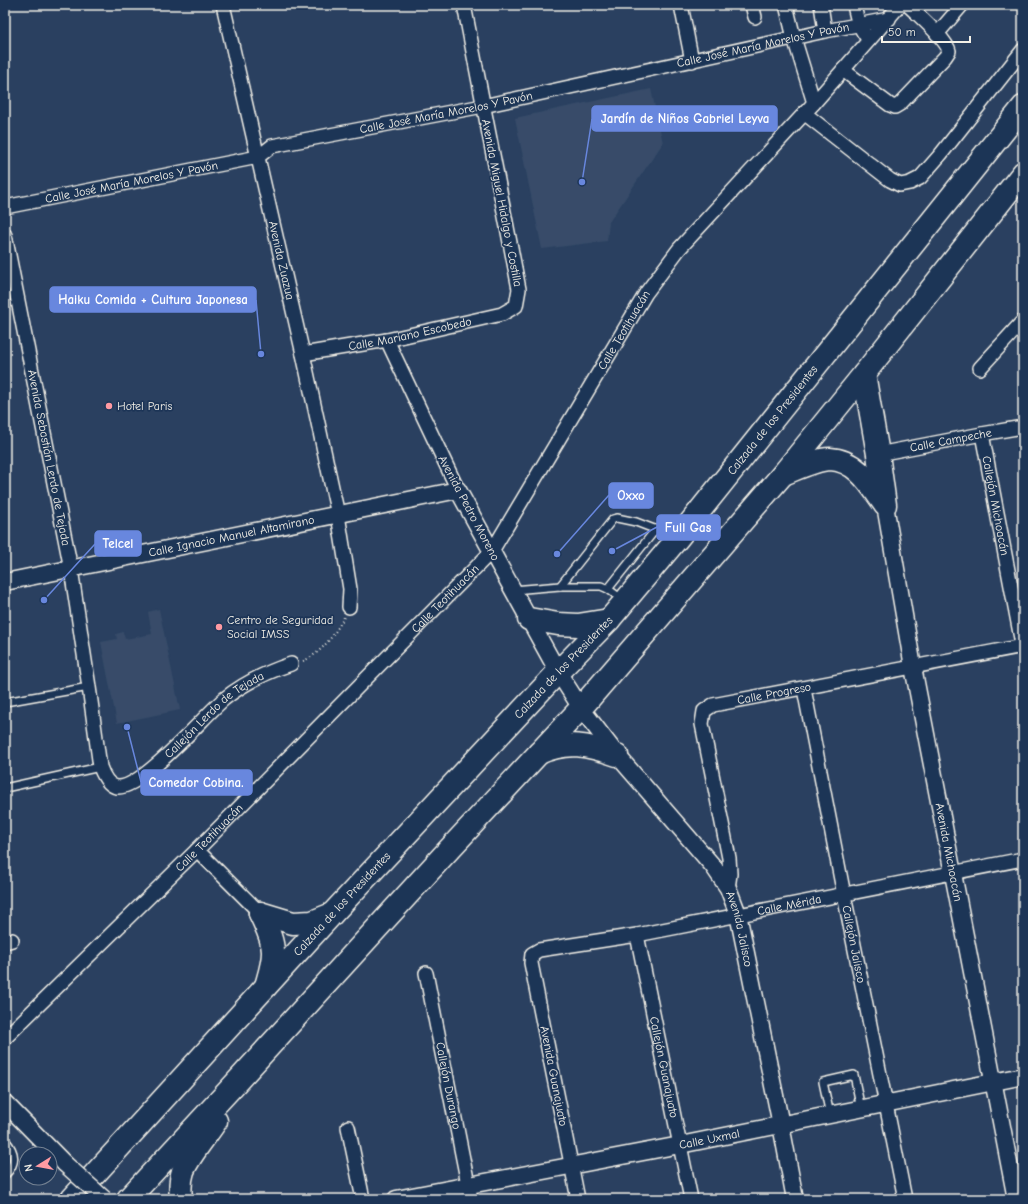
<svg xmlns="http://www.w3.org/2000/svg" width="1028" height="1204" viewBox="0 0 1028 1204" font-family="'Comic Neue',sans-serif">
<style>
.built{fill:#374c69}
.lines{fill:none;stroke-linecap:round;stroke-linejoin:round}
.service-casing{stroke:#f4f1e8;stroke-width:10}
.minor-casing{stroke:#f4f1e8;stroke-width:16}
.tertiary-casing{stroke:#f4f1e8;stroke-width:19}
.trunk-casing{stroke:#f4f1e8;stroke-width:25}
.path{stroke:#f4f1e8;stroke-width:2;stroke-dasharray:1 3;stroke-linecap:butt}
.service{stroke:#1d3557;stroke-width:7}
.minor{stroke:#1d3557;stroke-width:13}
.tertiary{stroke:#1d3557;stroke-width:16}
.trunk{stroke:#1d3557;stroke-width:22}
.tertiary-bridge-casing{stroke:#f4f1e8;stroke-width:19;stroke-linecap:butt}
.tertiary-bridge{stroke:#1d3557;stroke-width:16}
.poi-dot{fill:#ff9aa2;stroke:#1d3557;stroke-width:1.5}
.labels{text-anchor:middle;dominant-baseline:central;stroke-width:3.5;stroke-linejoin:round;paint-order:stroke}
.street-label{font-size:12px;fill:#f4f1e8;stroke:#1d3557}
.poi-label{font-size:12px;fill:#f4f1e8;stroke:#1d3557;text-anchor:start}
.leader{fill:none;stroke:#6887de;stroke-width:1.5}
.callout-dot{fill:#6887de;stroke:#1d3557;stroke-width:1.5}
.callout{fill:#6887de;stroke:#6887de;stroke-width:1.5}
.callout-label{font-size:13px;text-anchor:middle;font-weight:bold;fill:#fff}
</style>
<rect width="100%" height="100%" fill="#2a4060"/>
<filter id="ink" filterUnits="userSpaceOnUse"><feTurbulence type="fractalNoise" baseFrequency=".025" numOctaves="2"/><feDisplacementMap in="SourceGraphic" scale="8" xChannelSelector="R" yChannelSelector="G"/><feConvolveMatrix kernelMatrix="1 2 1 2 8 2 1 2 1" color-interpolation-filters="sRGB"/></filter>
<g filter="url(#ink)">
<g class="built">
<polygon points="651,89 663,143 609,222 607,241 542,249 515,118"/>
<polygon points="159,609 180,710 117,723 101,642 117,639 116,634 123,632 125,639 152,634 148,612"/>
</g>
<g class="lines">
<defs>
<g id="service">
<polyline points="560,586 613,519 617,518 636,522 675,537"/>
<polyline points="608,589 656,529"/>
<polyline points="513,590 560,586 601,586 608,589 623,600"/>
<polyline points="5,702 89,687"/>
<polyline points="5,788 100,767"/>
<polyline points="830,1115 823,1082 854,1075 861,1109"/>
<path d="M5 1140C16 1152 17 1164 5 1175"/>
</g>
<g id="minor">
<path id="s1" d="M223 5 303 354 338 515 350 589 349 607"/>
<polyline points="681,5 692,61"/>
<polyline points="752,5 755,17"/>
<polyline points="786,5 794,38 814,103"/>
<polyline points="821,5 825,31"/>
<path d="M854 5C857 20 859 28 869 40"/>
<polyline points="937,34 962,5"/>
<path d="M843 70 890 105 895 107 900 104 945 57 949 51C947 40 917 14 908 5"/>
<polyline points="804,113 890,180 900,185 910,183 920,178 941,154 1023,50"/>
<path id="s2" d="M5 207 258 157 272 146 483 106 825 31 889 19"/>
<path id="s3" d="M5 235 71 569 89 687 100 767C103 775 108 786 117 787 141 790 204 716 224 699 244 683 267 672 291 664"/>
<polyline points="387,340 458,490"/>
<path id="s4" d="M303 354 387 340 502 314 516 306 519 289 464 5"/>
<polyline points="980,368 1023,321"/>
<path id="s5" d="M982 434 1023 649"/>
<path id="s6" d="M878 454 982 434 1023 427"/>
<path id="s7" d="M804 689 844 895 905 1199"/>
<polyline points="197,850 260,913"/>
<path id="s8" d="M728 888 730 874 729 858 702 724 704 711 713 705 1023 646"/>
<path id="s9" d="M637 935 691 1199"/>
<polyline points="5,942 12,940"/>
<path id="s10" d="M426 973 471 1199"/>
<path id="s11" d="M5 1038 197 850 492 551 646 293 679 249 814 103 900 5"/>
<polyline points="348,1127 363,1199"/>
<path id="s12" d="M578 1199 531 963 532 954 539 950 637 935 1023 859"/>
</g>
<g id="tertiary">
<path id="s13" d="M885 505 913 667 1016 1199"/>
<path id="s14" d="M5 582 458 490 558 672 581 708 617 755 713 866 728 888 738 914 781 1125 795 1199"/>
<polyline points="5,1103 65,1164"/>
<path id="s15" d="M396 1199 680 1145 1023 1076"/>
</g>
<g id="trunk">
<polyline points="864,374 878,454 885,505"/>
<path d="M783 474C796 469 817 459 830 459 856 460 870 484 883 502"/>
<polyline points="529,619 558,624 578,625 609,620"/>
<path d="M539 753C568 740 588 745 617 755"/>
<path d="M260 913C265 925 273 938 273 952 273 964 269 975 266 986"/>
<polyline points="260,913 293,923 312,922 332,914"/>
<path id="s16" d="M72 1199 333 913 558 672 609 620 678 538 1023 107"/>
<polyline points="128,1199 232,1087 442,857 581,708 783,474 864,374 1023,173"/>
<path d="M181 1199C180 1190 180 1180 183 1171 189 1156 207 1135 216 1121"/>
</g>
</defs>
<use href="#service" class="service-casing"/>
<use href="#minor" class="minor-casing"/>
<use href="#tertiary" class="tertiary-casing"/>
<use href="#trunk" class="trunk-casing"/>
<path class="path" d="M303 661C321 654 335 634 344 617"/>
<use href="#service" class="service"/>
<use href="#minor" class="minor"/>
<use href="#tertiary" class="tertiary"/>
<use href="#trunk" class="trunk"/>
<defs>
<polyline id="tertiary-bridge" points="65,1164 104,1199"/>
</defs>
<use href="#tertiary-bridge" class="tertiary-bridge-casing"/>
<use href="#tertiary-bridge" class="tertiary-bridge"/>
</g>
</g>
<g class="poi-dot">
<circle cx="109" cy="406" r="4"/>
<circle cx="219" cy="627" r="4"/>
</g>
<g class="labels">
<g class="street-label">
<text stroke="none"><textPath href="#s2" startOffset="777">Calle José María Morelos Y Pavón</textPath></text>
<text stroke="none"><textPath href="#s2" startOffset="453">Calle José María Morelos Y Pavón</textPath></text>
<text stroke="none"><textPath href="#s2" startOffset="129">Calle José María Morelos Y Pavón</textPath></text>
<text transform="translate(502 203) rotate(79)">Avenida Miguel Hidalgo y Costilla</text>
<text stroke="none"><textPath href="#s1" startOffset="262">Avenida Zuazua</textPath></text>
<text stroke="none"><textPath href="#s11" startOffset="946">Calle Teotihuacán</textPath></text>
<text stroke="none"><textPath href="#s4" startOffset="109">Calle Mariano Escobedo</textPath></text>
<text stroke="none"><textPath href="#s16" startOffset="1048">Calzada de los Presidentes</textPath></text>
<text stroke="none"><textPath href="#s6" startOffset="74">Calle Campeche</textPath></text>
<text stroke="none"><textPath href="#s3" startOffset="227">Avenida Sebastián Lerdo de Tejada</textPath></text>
<text stroke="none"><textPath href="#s5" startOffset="73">Callejón Michoacán</textPath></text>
<text transform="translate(469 508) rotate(62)">Avenida Pedro Moreno</text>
<text stroke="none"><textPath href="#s14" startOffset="231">Calle Ignacio Manuel Altamirano</textPath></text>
<text stroke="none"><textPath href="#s11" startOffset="622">Calle Teotihuacán</textPath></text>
<text stroke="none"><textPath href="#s16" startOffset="724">Calzada de los Presidentes</textPath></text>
<text stroke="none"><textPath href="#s8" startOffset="253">Calle Progreso</textPath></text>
<text stroke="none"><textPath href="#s3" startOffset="691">Callejón Lerdo de Tejada</textPath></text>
<text stroke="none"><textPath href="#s11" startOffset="286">Calle Teotihuacán</textPath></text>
<text stroke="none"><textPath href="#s13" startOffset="353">Avenida Michoacán</textPath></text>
<text stroke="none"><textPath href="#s16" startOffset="400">Calzada de los Presidentes</textPath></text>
<text stroke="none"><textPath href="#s12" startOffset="512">Calle Mérida</textPath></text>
<text stroke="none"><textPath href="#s14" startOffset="988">Avenida Jalisco</textPath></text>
<text stroke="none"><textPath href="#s7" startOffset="260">Callejón Jalisco</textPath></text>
<text stroke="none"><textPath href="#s9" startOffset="135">Callejón Guanajuato</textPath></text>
<text transform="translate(554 1076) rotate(79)">Avenida Guanajuato</text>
<text stroke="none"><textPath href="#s10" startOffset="115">Callejón Durango</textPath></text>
<text stroke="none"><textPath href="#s15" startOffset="319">Calle Uxmal</textPath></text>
</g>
<g class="poi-label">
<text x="117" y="406">Hotel Paris</text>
<text x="227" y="620">Centro de Seguridad<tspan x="227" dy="14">Social IMSS</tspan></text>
</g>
</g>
<path class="leader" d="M582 182L592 119M261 354L256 300M557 554L609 495M612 551L657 527M44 600L95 544M127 727L141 782"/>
<g class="callout-dot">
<circle cx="582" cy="182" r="4"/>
<circle cx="261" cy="354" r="4"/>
<circle cx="557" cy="554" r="4"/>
<circle cx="612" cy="551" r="4"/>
<circle cx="44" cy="600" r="4"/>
<circle cx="127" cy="727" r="4"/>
</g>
<g class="callout">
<rect x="592" y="106" width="185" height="25" rx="4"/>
<rect x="50" y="287" width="206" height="25" rx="4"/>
<rect x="609" y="483" width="44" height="25" rx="4"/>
<rect x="657" y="515" width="63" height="25" rx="4"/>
<rect x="95" y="531" width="46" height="25" rx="4"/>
<rect x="141" y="770" width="111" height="25" rx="4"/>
</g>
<g class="callout-label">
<text x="685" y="123">Jardín de Niños Gabriel Leyva</text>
<text x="153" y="304">Haiku Comida + Cultura Japonesa</text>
<text x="631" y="500">Oxxo</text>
<text x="688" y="532">Full Gas</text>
<text x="118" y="548">Telcel</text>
<text x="196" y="787">Comedor Cobina.</text>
</g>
<rect width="1028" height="1204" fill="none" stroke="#1d3557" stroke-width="20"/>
<rect x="10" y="10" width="1008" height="1184" fill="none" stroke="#f4f1e8" stroke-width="1.5" filter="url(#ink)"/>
<g transform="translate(38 1166) rotate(259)"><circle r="19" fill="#1d3557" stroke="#738091"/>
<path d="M0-3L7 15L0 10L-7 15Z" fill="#ff9aa2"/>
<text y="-6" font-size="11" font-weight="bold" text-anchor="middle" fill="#f4f1e8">N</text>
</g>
<path d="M882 36v6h88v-6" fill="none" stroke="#f4f1e8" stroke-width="2"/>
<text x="888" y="36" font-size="12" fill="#f4f1e8" stroke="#1d3557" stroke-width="3" paint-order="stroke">50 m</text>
</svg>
